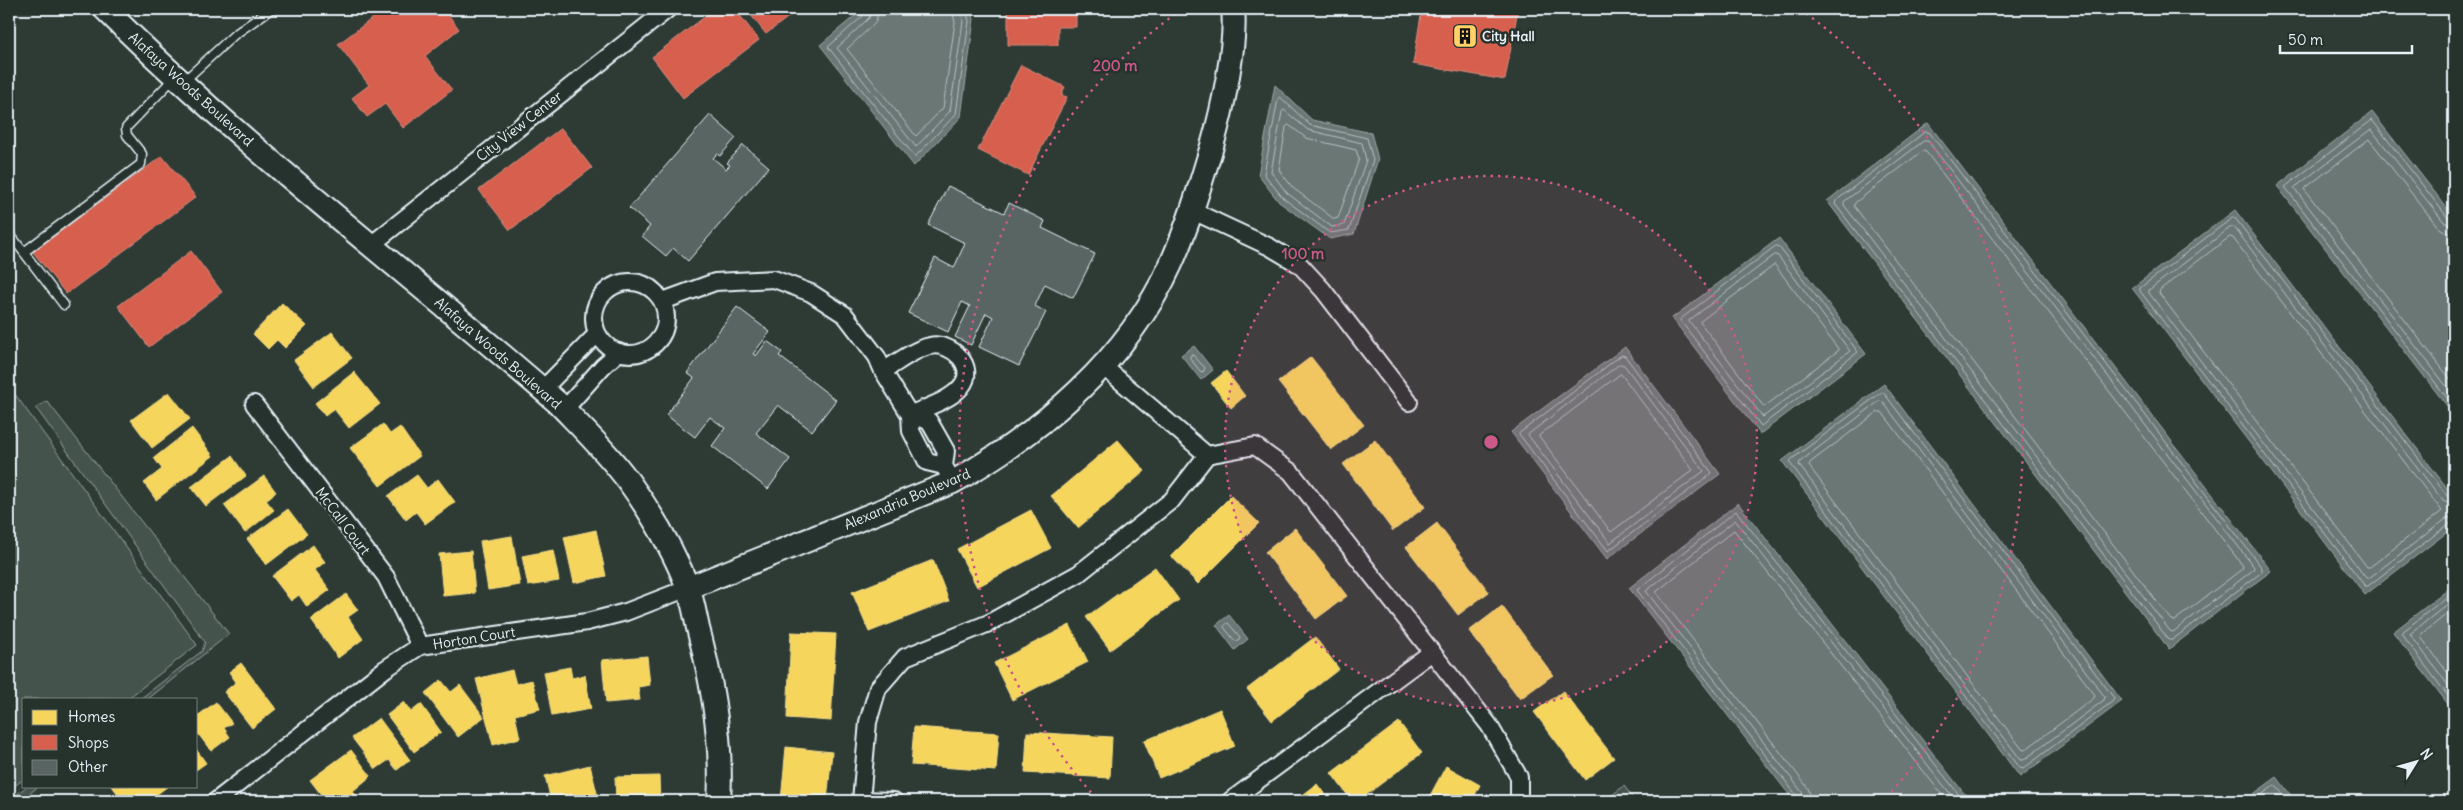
<svg xmlns="http://www.w3.org/2000/svg" width="2463" height="810" viewBox="0 0 2463 810" font-family="Delius,sans-serif">
<style>
.green{fill:#45524e;stroke:#96a2a3}
.water{fill:#6b7775;stroke:#9da8a9}
.homes{fill:#f6d55c;stroke:#f2dd8b}
.shops{fill:#d6604d;stroke:#db8c80}
.lines{fill:none;stroke-linecap:round;stroke-linejoin:round}
.shore{stroke:#b6c0c4;stroke-width:1}
.building{fill:#596563;stroke:#e8f1f8}
.lane-casing{stroke:#e8f1f8;stroke-width:11}
.street-casing{stroke:#e8f1f8;stroke-width:20}
.secondary-casing{stroke:#e8f1f8;stroke-width:26}
.lane{stroke:#26332d;stroke-width:8}
.street{stroke:#26332d;stroke-width:16}
.secondary{stroke:#26332d;stroke-width:22}
.ring{fill:none;stroke:#cd598a;stroke-width:2.5;stroke-dasharray:2.5 5}
.labels{text-anchor:middle;dominant-baseline:central;stroke-width:5;stroke-linejoin:round;paint-order:stroke}
.poi-label{font-size:14px;font-weight:bold;fill:#e8f1f8;stroke:#26332d;text-anchor:start}
.street-label{font-size:14px;fill:#e8f1f8;stroke:#26332d}
.centre{fill:#cd598a;stroke:#26332d;stroke-width:2.5}
.ring-label{font-size:15px;text-anchor:middle;font-weight:bold;fill:#cd598a;stroke:#26332d;stroke-width:5;stroke-linejoin:round;paint-order:stroke}
</style>
<rect width="100%" height="100%" fill="#2e3b35"/>
<filter id="ink" filterUnits="userSpaceOnUse"><feTurbulence type="fractalNoise" baseFrequency=".02" numOctaves="2"/><feDisplacementMap in="SourceGraphic" scale="10" xChannelSelector="R" yChannelSelector="G"/><feConvolveMatrix kernelMatrix="1 2 1 2 8 2 1 2 1" color-interpolation-filters="sRGB"/></filter>
<g filter="url(#ink)">
<g class="green">
<polygon points="9,386 197,645 127,699 24,699 24,779 9,790"/>
<polygon points="47,401 229,634 148,699 140,699 202,651 205,642 36,408"/>
<polygon points="27,786 39,786 20,801 9,801"/>
<polygon points="1624,786 1635,801 1604,801"/>
</g>
<g class="water">
<polygon points="863,9 970,9 974,19 961,117 914,166 820,45"/>
<polygon points="1275,85 1312,120 1371,133 1378,159 1354,234 1330,239 1279,202 1258,175"/>
<polygon points="2372,112 2454,217 2454,415 2277,186"/>
<polygon points="1928,123 2271,571 2169,649 1827,201"/>
<polygon points="2235,210 2454,497 2454,527 2365,595 2132,288"/>
<polygon points="1779,238 1866,354 1760,434 1672,318"/>
<polygon points="1194,346 1213,370 1201,380 1181,355"/>
<polygon points="1625,347 1720,474 1607,559 1511,432"/>
<polygon points="1884,384 2122,701 2020,777 1782,461"/>
<polygon points="1738,503 1970,801 1794,801 1629,588"/>
<polygon points="2454,585 2454,712 2393,632"/>
<polygon points="1229,615 1248,639 1235,650 1216,625"/>
<polygon points="2277,777 2295,801 2244,801"/>
</g>
<g class="homes">
<polygon points="282,303 307,326 285,348 277,340 268,349 253,334"/>
<polygon points="332,332 352,358 314,387 294,360"/>
<polygon points="1311,357 1364,425 1331,450 1278,382"/>
<polygon points="1226,371 1245,396 1231,408 1211,383"/>
<polygon points="354,372 380,404 349,428 334,409 325,416 315,403"/>
<polygon points="169,392 190,419 152,448 131,420"/>
<polygon points="383,424 390,434 400,427 420,456 380,486 350,448"/>
<polygon points="192,428 213,456 156,500 144,483 162,469 154,458"/>
<polygon points="1118,440 1145,471 1078,528 1051,496"/>
<polygon points="1375,440 1425,507 1393,531 1343,464"/>
<polygon points="232,456 246,476 206,506 191,487"/>
<polygon points="417,475 427,488 438,479 455,502 425,524 416,512 406,520 388,496"/>
<polygon points="264,476 276,492 266,500 274,510 245,533 224,505"/>
<polygon points="1231,496 1259,523 1198,584 1171,556"/>
<polygon points="288,509 307,534 266,565 247,539"/>
<polygon points="1031,510 1051,548 977,587 957,549"/>
<polygon points="1437,523 1489,592 1458,615 1406,547"/>
<polygon points="1295,528 1347,596 1316,619 1265,552"/>
<polygon points="596,530 606,576 574,583 564,537"/>
<polygon points="512,536 520,585 488,590 480,541"/>
<polygon points="313,545 325,562 315,570 330,590 307,607 299,595 291,601 272,576"/>
<polygon points="553,550 559,581 528,586 522,556"/>
<polygon points="471,551 475,593 443,596 439,554"/>
<polygon points="933,560 949,601 869,632 852,592"/>
<polygon points="1155,567 1179,600 1110,650 1086,617"/>
<polygon points="346,594 358,610 348,617 363,639 338,658 311,620"/>
<polygon points="1502,606 1553,675 1520,699 1469,631"/>
<polygon points="1070,625 1088,662 1012,700 994,663"/>
<polygon points="791,632 836,634 831,721 787,718"/>
<polygon points="1315,637 1339,669 1272,721 1247,689"/>
<polygon points="647,656 650,685 638,687 640,700 606,703 602,660"/>
<polygon points="241,663 276,709 252,728 224,692 236,682 229,672"/>
<polygon points="570,667 572,678 585,675 591,709 552,716 544,672"/>
<polygon points="512,670 516,684 532,680 540,709 515,715 520,738 493,745 476,679"/>
<polygon points="441,680 451,692 460,685 484,717 458,737 425,693"/>
<polygon points="1563,691 1614,758 1585,780 1534,712"/>
<polygon points="216,702 232,723 224,728 230,737 211,751 196,731 196,717"/>
<polygon points="404,702 411,712 421,704 441,732 414,752 387,715"/>
<polygon points="1220,709 1235,746 1159,778 1144,741"/>
<polygon points="379,718 410,760 397,770 389,760 376,769 352,738"/>
<polygon points="1399,722 1422,753 1358,801 1352,801 1331,773"/>
<polygon points="914,727 999,733 996,771 911,765"/>
<polygon points="1027,732 1112,737 1110,778 1025,773"/>
<polygon points="786,747 832,752 827,801 781,801"/>
<polygon points="196,749 206,763 196,770"/>
<polygon points="351,750 371,776 353,791 360,801 326,801 310,780"/>
<polygon points="590,765 599,801 551,801 545,776"/>
<polygon points="1446,766 1480,785 1472,801 1427,801"/>
<polygon points="659,776 660,801 616,801 615,777"/>
<polygon points="1317,784 1330,801 1295,801"/>
<polygon points="112,786 168,786 148,801 123,801"/>
</g>
<g class="shops">
<polygon points="385,9 444,9 459,29 425,56 452,90 403,128 385,104 367,117 352,98 369,85 338,44"/>
<polygon points="715,9 735,9 759,40 683,98 652,57"/>
<polygon points="746,9 799,9 766,34"/>
<polygon points="1008,9 1076,9 1076,27 1058,27 1058,45 1008,45"/>
<polygon points="1422,9 1518,9 1505,80 1413,64"/>
<polygon points="1021,65 1065,87 1061,95 1067,97 1028,175 978,150"/>
<polygon points="561,128 592,168 510,230 479,190"/>
<polygon points="162,156 196,197 66,294 33,252"/>
<polygon points="191,251 222,292 149,347 118,306"/>
</g>
<g class="lines">
<g class="shore">
<polyline points="866,9 864,15 828,47 915,157 956,114 969,21 966,9"/>
<polyline points="872,9 869,18 837,48 916,147 950,111 963,21 960,9"/>
<polyline points="880,9 875,23 847,49 916,136 943,108 955,22 952,9"/>
<polygon points="1280,97 1310,125 1367,138 1373,160 1349,230 1330,233 1283,198 1264,174 1278,99"/>
<polygon points="1284,110 1308,130 1362,143 1366,160 1344,225 1332,227 1287,193 1271,172 1282,112"/>
<polygon points="1289,125 1306,138 1356,150 1359,159 1338,218 1334,219 1293,188 1279,170 1286,127"/>
<polygon points="1925,132 1929,132 2262,568 2262,572 2172,640 2169,640 1835,204 1836,201"/>
<polygon points="1924,141 1928,141 2254,567 2253,570 2173,632 2170,631 1844,205 1844,202"/>
<polygon points="1923,151 1926,152 2243,566 2242,569 2174,621 2171,620 1854,206 1855,203"/>
<polyline points="2454,220 2448,218 2372,120 2285,187 2454,407"/>
<polyline points="2454,226 2444,222 2371,129 2294,188 2454,396"/>
<polyline points="2454,234 2446,232 2438,227 2369,139 2304,189 2454,384"/>
<polygon points="2230,237 2233,238 2442,511 2370,567 2367,567 2159,293 2160,290"/>
<polygon points="1776,246 1779,247 1858,352 1761,426 1680,320"/>
<polygon points="1775,255 1778,256 1850,351 1763,417 1689,321"/>
<polygon points="1775,265 1839,350 1764,407 1700,322"/>
<polygon points="1192,354 1205,368 1203,372 1200,371 1190,358"/>
<polygon points="1622,355 1625,356 1712,473 1608,551 1519,434"/>
<polygon points="1620,364 1624,365 1704,471 1610,543 1528,435"/>
<polygon points="1621,374 1693,470 1611,532 1539,436"/>
<polygon points="1881,393 1884,393 2114,698 2113,701 2023,769 2020,768 1790,463 1791,460"/>
<polygon points="1880,401 1883,402 2105,697 2104,700 2024,760 2021,760 1799,465 1800,462"/>
<polygon points="1878,412 1882,412 2095,695 2094,698 2025,750 2022,749 1809,466 1810,463"/>
<polyline points="2454,500 2448,497 2235,218 2232,218 2140,288 2140,291 2365,586 2368,586 2449,524 2454,523"/>
<polyline points="2454,506 2443,501 2234,227 2231,227 2149,290 2149,293 2366,578 2369,578 2446,519 2454,517"/>
<polyline points="2454,591 2401,633 2454,704"/>
<polyline points="2454,599 2410,634 2454,693"/>
<polyline points="2454,608 2420,636 2454,681"/>
<polygon points="1228,623 1240,637 1238,641 1235,641 1224,627"/>
<polyline points="1798,801 1797,796 1637,590 1736,511 1964,801"/>
<polyline points="1804,801 1802,792 1646,591 1735,520 1956,801"/>
<polyline points="1812,801 1808,788 1656,592 1734,530 1947,801"/>
<polyline points="2253,801 2275,785 2289,801"/>
</g>
</g>
<g class="building">
<polygon points="710,115 736,138 720,156 717,154 713,158 726,169 730,165 727,163 743,145 769,167 688,261 673,248 666,256 642,236 650,226 629,208"/>
<polygon points="948,186 1004,213 1009,203 1045,221 1042,228 1095,254 1073,298 1045,284 1035,306 1046,312 1019,366 979,347 993,317 986,313 971,345 955,337 970,306 962,302 948,332 908,313 935,258 954,268 965,243 928,225"/>
<polygon points="737,307 770,332 753,354 756,356 767,341 782,352 779,356 836,400 812,431 778,405 756,433 790,459 768,489 712,446 725,428 710,417 695,437 666,415 694,378 687,373"/>
</g>
<g class="lines">
<defs>
<g id="lane">
<polyline points="184,81 234,35 271,9"/>
<polyline points="9,233 64,305"/>
<polyline points="24,252 141,164 142,154 127,135 126,128 174,78"/>
</g>
<g id="street">
<polyline points="1193,211 1270,247 1300,265 1323,290 1409,402"/>
<polyline points="371,245 668,9"/>
<circle cx="630" cy="318" r="36"/>
<polyline points="663,301 715,282 774,279 811,293 845,315 877,357 883,371 910,415 911,431 927,462 944,466"/>
<polyline points="1103,366 1207,455"/>
<path d="M883 371C897 363 914 349 930 346 951 341 978 367 961 387 949 401 926 407 910 415"/>
<polyline points="542,390 597,334"/>
<polyline points="254,404 386,577 420,646"/>
<polyline points="564,410 603,366 619,352"/>
<polyline points="910,415 929,421 946,451 944,466 949,475"/>
<polyline points="861,800 894,801"/>
<polyline points="216,801 385,669 420,646 587,622 626,612 688,588"/>
<polyline points="861,801 868,722 878,688 905,657 989,623 1078,574 1172,500 1207,455 1255,446 1291,472 1489,725 1519,777 1519,801"/>
<polyline points="1230,801 1432,652"/>
</g>
<g id="secondary">
<path d="M105 9C247 151 407 271 558 403 582 428 608 453 629 482 652 514 674 551 688 588 693 601 695 615 698 628 713 685 723 743 719 801"/>
<path d="M688 588 953 482C1042 432 1128 359 1171 264 1188 226 1200 186 1212 146 1222 112 1237 43 1233 9"/>
</g>
</defs>
<use href="#lane" class="lane-casing"/>
<use href="#street" class="street-casing"/>
<use href="#secondary" class="secondary-casing"/>
<use href="#lane" class="lane"/>
<use href="#street" class="street"/>
<use href="#secondary" class="secondary"/>
</g>
</g>
<circle cx="1491" cy="442" r="266" fill="#cd598a" fill-opacity=".12"/>
<g class="ring">
<circle cx="1491" cy="442" r="266"/>
<path d="M1096 798A532 532 0 0 1 1182 9M1800 9A532 532 0 0 1 1886 798"/>
</g>
<defs>
<symbol id="building-square" viewBox="-11 -11 22 22"><rect x="-9" y="-9" width="18" height="18" rx="4" fill="#ffd166" stroke="#26332d"/><path d="M-4-6H4V6H1V3H-1V6H-4ZM-2.5-4.3h1.7v1.8h-1.7ZM.8-4.3h1.7v1.8H.8ZM-2.5-1h1.7V.8h-1.7ZM.8-1h1.7V.8H.8Z" fill="#111"/></symbol>
</defs>
<g fill-rule="evenodd">
<use href="#building-square" x="1451" y="22" width="28" height="28"/>
</g>
<g class="labels">
<g class="poi-label">
<text x="1482" y="36">City Hall</text>
</g>
<g class="street-label">
<text transform="translate(191 89) rotate(42)">Alafaya Woods Boulevard</text>
<text transform="translate(519 126) rotate(-38)">City View Center</text>
<text transform="translate(498 353) rotate(41)">Alafaya Woods Boulevard</text>
<text transform="translate(907 499) rotate(-23)">Alexandria Boulevard</text>
<text transform="translate(343 521) rotate(53)">McCall Court</text>
<text transform="translate(474 638) rotate(-9)">Horton Court</text>
</g>
</g>
<circle cx="1491" cy="442" r="8" class="centre"/>
<g class="ring-label">
<text x="1115" y="71">200 m</text>
<text x="1303" y="259">100 m</text>
</g>
<rect width="2463" height="810" fill="none" stroke="#26332d" stroke-width="30"/>
<rect x="15" y="15" width="2433" height="780" fill="none" stroke="#e8f1f8" stroke-width="2" filter="url(#ink)"/>
<rect x="22" y="698" width="175" height="90" fill="#26332d" stroke="#747f7e"/>
<rect x="32" y="710" width="25" height="15" fill="#f6d55c" stroke="#747f7e"/>
<text x="68" y="722" font-size="15" fill="#e8f1f8">Homes</text>
<rect x="32" y="735" width="25" height="15" fill="#d6604d" stroke="#747f7e"/>
<text x="68" y="748" font-size="15" fill="#e8f1f8">Shops</text>
<rect x="32" y="760" width="25" height="15" fill="#596563" stroke="#747f7e"/>
<text x="68" y="772" font-size="15" fill="#e8f1f8">Other</text>
<g transform="translate(2416 762) rotate(53)" stroke="#26332d" stroke-width="4" paint-order="stroke">
<path d="M0-4L9 19L0 12L-9 19Z" fill="#e8f1f8"/>
<text y="-8" font-size="14" font-weight="bold" text-anchor="middle" fill="#e8f1f8">N</text>
</g>
<path d="M2280 45v8h132v-8" fill="none" stroke="#e8f1f8" stroke-width="2.5"/>
<text x="2288" y="45" font-size="15" fill="#e8f1f8" stroke="#26332d" stroke-width="4" paint-order="stroke">50 m</text>
</svg>
